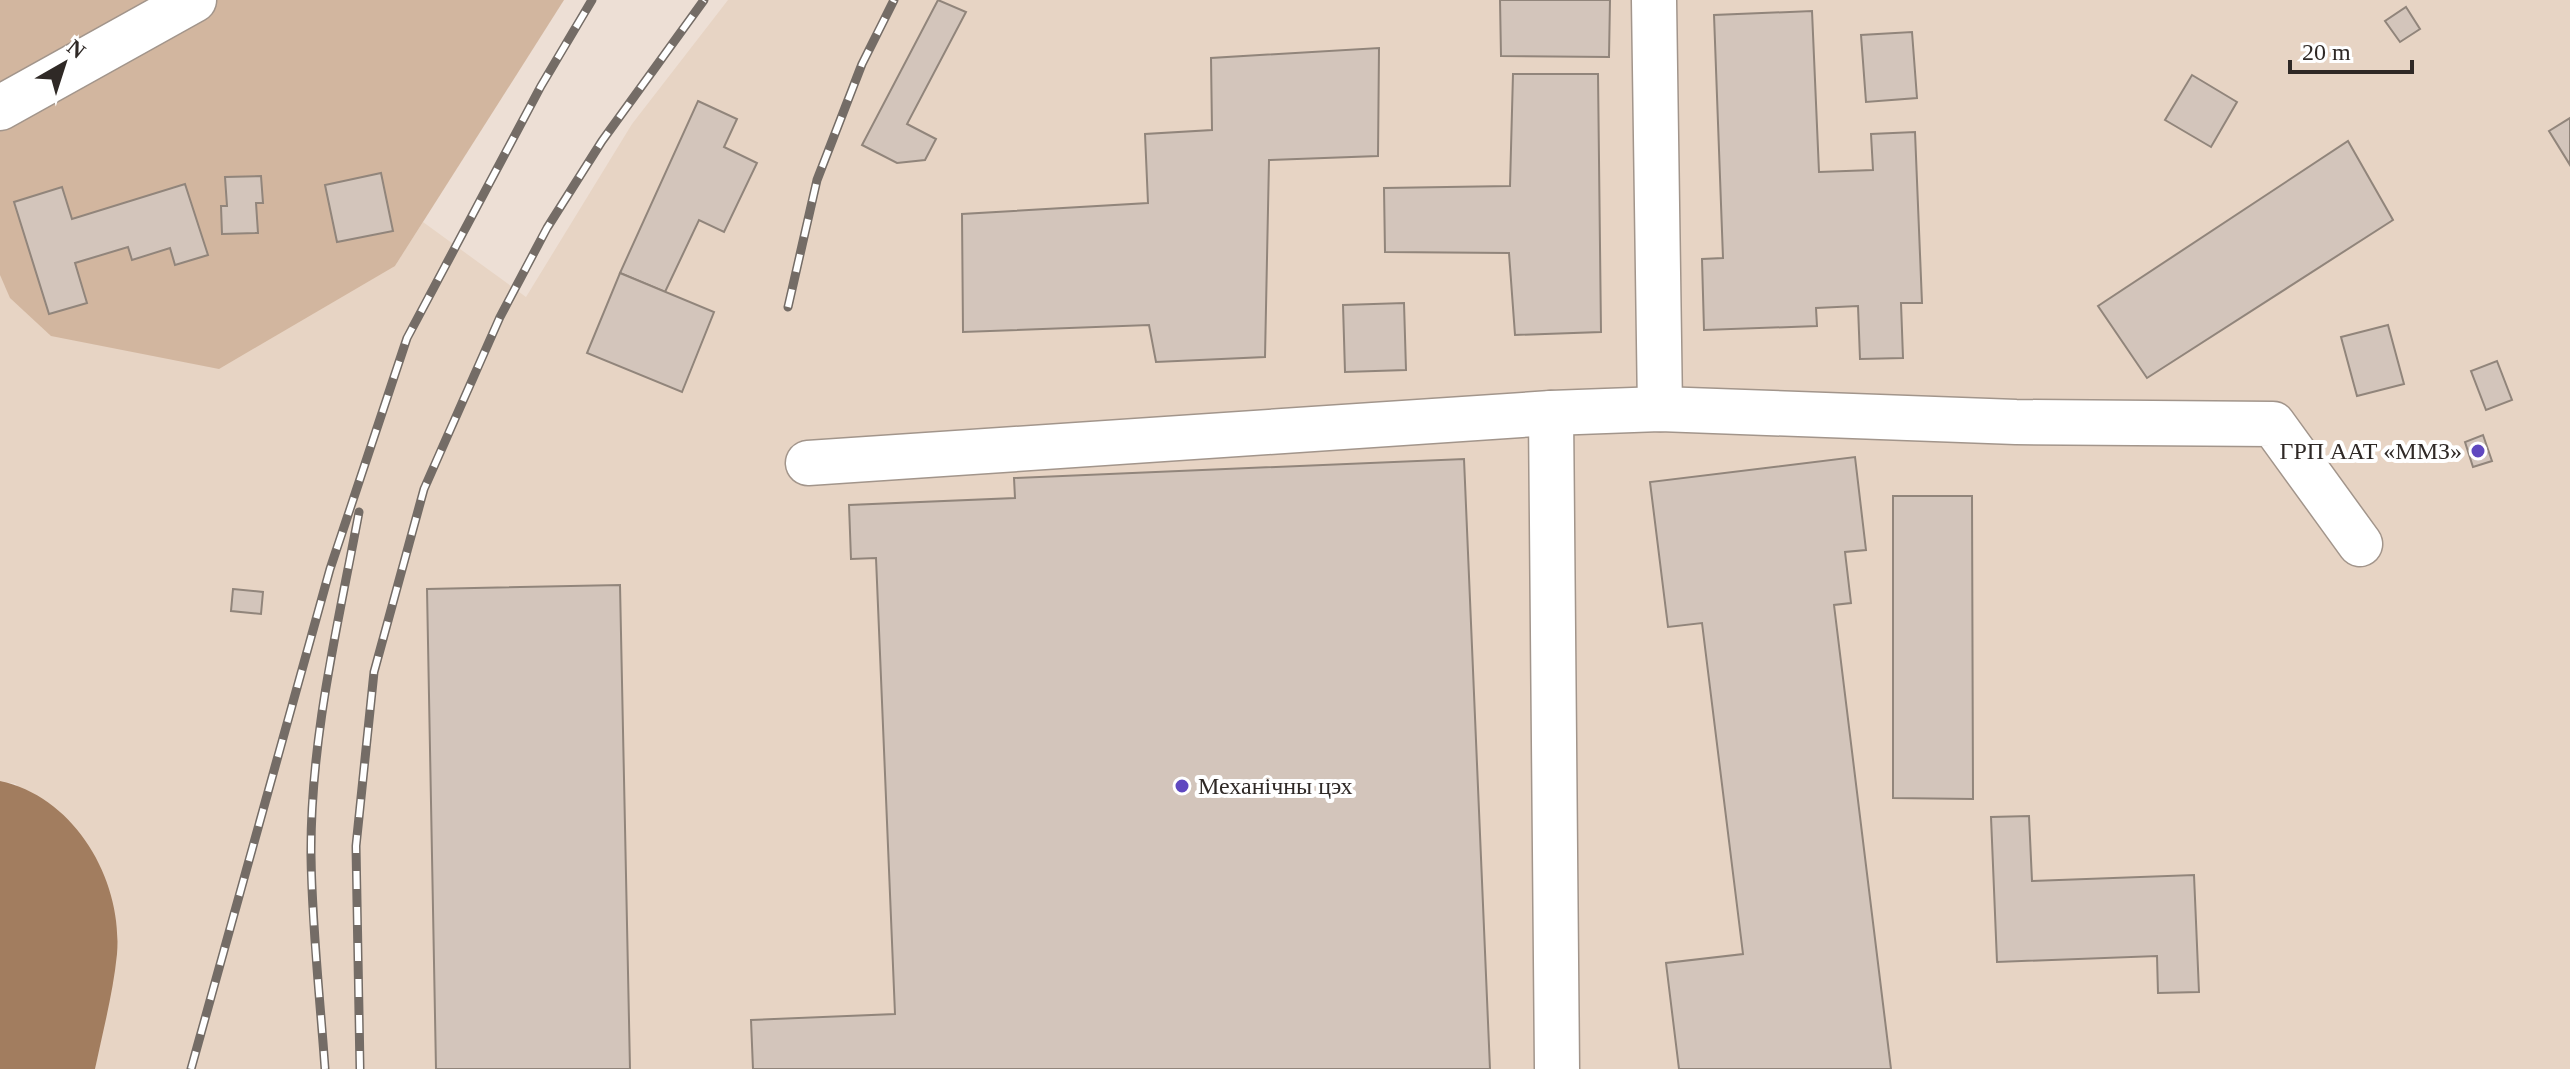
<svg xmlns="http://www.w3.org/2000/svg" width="2570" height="1069" viewBox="0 0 2570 1069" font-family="'Times New Roman',serif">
<rect width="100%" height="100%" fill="#eddfd5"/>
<!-- built -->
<polygon fill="#e7d4c4" points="728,0 2570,0 2570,1069 95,1069 105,1020 16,784 0,781 0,274 395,266 423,222 526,297 632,124"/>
<!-- green -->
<polygon fill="#d2b69f" points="0,0 564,0 395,266 219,369 51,336 10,298 0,275"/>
<!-- water -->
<path fill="#a27d5f" d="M0 781C75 797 123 880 117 954 113 993 103 1031 95 1069H0Z"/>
<!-- building -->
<g fill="#d3c5bb" stroke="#91857b" stroke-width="2">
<polygon points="938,0 966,12 907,124 936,139 925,160 897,163 862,145"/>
<polygon points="1500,0 1610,0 1609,57 1501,56"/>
<polygon points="2406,7 2420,29 2400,42 2385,21"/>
<polygon points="1812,11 1819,172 1873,170 1871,134 1915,132 1922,303 1901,303 1903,358 1860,359 1858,306 1816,308 1817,326 1704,330 1702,259 1723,258 1714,15"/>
<polygon points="1912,32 1917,98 1866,102 1861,35"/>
<polygon points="1379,48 1378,156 1269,160 1265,357 1156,362 1149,325 963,332 962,214 1148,203 1145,134 1212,130 1211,58"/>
<polygon points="1513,74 1598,74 1601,332 1515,335 1509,253 1385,252 1384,188 1510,186"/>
<polygon points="2192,75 2237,102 2211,147 2165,120"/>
<polygon points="698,101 737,119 724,147 757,163 724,232 699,220 665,292 620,273"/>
<polygon points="2570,118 2570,165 2549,131"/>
<polygon points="2348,141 2393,220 2147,378 2098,306"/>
<polygon points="381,173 393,231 337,242 325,185"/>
<polygon points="261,176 263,203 256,203 258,233 222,234 221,206 227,206 225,177"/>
<polygon points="185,184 208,255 175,265 170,248 132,260 128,247 75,263 87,303 49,314 14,202 62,187 72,219"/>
<polygon points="620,273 714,312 682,392 587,353"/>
<polygon points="1404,303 1406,370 1345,372 1343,305"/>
<polygon points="2388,325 2404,384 2357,396 2341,337"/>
<polygon points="2497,361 2512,400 2486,410 2471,371"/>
<polygon points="2483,435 2492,461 2473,467 2465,442"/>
<polygon points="1855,457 1866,550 1845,552 1851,603 1834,605 1891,1069 1679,1069 1666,963 1743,954 1702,623 1668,627 1650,482"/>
<polygon points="1464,459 1490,1069 753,1069 751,1020 895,1014 876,558 851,559 849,505 1015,498 1014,478"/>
<polygon points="1893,496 1972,496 1973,799 1893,798"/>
<polygon points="620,585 630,1069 436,1069 427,589"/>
<polygon points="233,589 263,592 261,614 231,611"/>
<polygon points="2029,816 2032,881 2194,875 2199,992 2158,993 2157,956 1997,962 1991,817"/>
</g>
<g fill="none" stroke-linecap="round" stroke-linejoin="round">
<defs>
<g id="minor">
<polyline points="1654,0 1660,409"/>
<polyline points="0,108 194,0"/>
<polyline points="1551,413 1557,1069"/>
<polyline points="808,463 1551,413 1660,409 2016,422 2273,424 2360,544"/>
</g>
</defs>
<!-- minor casing -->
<use href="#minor" stroke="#a2958b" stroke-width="47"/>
<!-- minor -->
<use href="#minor" stroke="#fff" stroke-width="44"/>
<defs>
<g id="rail">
<polyline points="788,307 817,180 862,64 894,0"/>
<polyline points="191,1069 330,569 407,338 541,86 592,0"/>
<path d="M325 1069C320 998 312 927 311 856 310 739 338 625 359 512"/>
<polyline points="360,1069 356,846 374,672 424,489 500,317 547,228 602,141 704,0"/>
</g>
</defs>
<!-- rail casing -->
<use href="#rail" stroke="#746c66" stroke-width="9"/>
<!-- rail -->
<use href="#rail" stroke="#fff" stroke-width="6" stroke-dasharray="18" stroke-linecap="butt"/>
</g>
<!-- markers -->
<g fill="#5f48c0" stroke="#fff" stroke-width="3">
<circle cx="2478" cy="451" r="8"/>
<circle cx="1182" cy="786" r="8"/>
</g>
<g text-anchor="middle" stroke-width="8" stroke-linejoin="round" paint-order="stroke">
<!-- poi labels -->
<g font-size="24" fill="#2f2926" stroke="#fff" text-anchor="end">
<text x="2462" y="459">ГРП ААТ «ММЗ»</text>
<text x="1198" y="794" text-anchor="start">Механічны цэх</text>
</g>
</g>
<!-- north arrow -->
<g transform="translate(64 64) rotate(39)" stroke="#ffffff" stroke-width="6" paint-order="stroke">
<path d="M0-6L14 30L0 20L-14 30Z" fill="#2f2926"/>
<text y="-12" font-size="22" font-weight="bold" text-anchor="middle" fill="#2f2926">N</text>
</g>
<!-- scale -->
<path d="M2290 60v12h122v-12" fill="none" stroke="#2f2926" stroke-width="4"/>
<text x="2302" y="60" font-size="24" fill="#2f2926" stroke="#ffffff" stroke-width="6" paint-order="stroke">20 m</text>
</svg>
